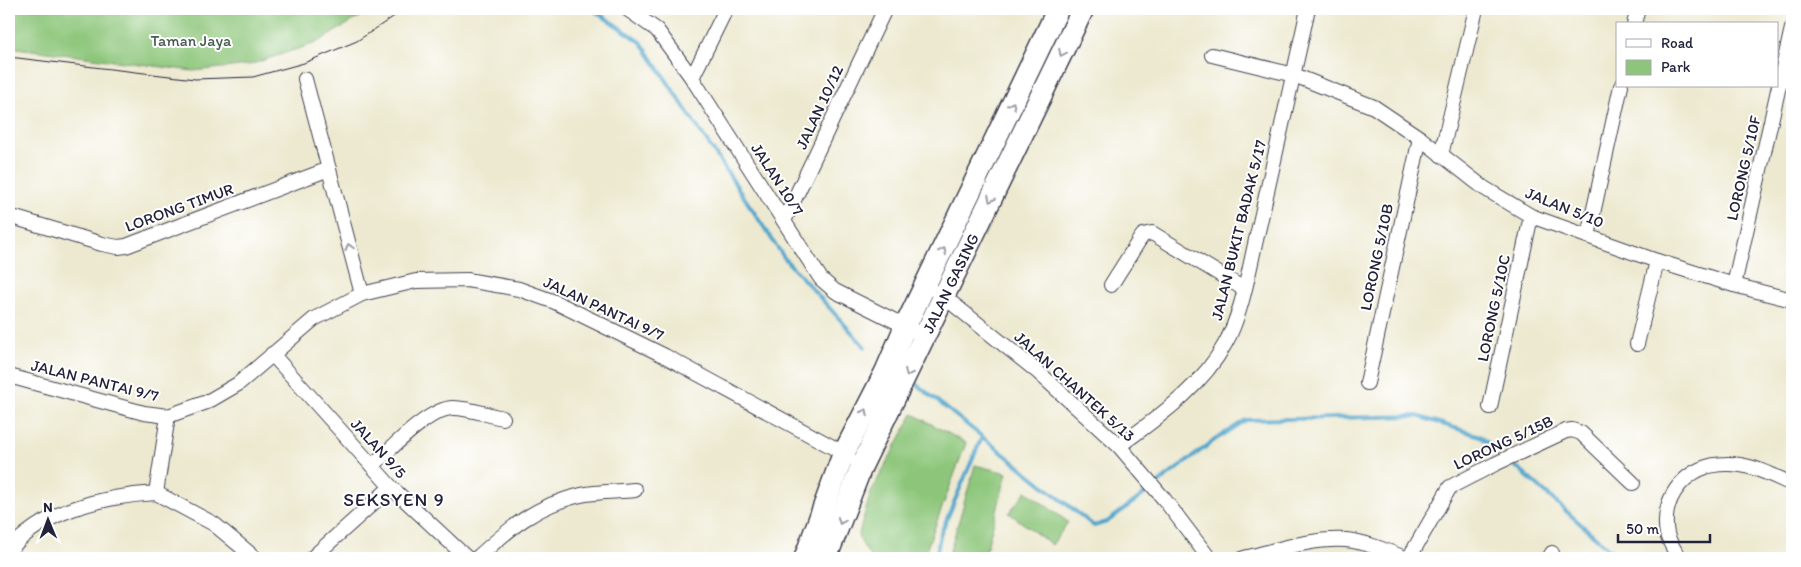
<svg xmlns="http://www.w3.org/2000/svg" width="1801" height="567" viewBox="0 0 1801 567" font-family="Itim,sans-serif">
<rect width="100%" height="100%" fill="#fff"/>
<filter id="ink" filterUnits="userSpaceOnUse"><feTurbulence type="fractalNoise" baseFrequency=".02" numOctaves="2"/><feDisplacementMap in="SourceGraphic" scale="10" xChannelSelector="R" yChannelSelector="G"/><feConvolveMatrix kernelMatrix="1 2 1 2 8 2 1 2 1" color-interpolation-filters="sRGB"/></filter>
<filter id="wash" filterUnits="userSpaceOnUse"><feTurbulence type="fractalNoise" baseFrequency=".0096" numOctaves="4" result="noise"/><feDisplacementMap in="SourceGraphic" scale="20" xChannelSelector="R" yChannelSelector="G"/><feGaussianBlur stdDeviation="1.12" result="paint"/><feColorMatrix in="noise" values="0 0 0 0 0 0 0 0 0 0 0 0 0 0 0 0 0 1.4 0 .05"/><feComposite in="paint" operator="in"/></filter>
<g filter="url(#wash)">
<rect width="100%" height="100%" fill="#ede9d0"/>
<!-- green -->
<g fill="#8dc67a" stroke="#58745a">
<polygon points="9,9 373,9 316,43 249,65 193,71 9,47"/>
<polygon points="913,414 966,443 927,548 925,558 871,558 858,537 871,492"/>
<polygon points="975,465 1007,473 984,558 948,558"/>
<polygon points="1026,491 1068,522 1052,545 1009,513"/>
</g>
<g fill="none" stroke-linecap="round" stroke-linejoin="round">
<!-- stream -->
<g stroke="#4fa5cc" stroke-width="4">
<polyline points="592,9 641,42 785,259 865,347"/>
<polyline points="911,380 1094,526 1107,522 1151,489"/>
<polyline points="1513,464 1619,558"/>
<polyline points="1157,484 1216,439 1246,420 1417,416 1480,436 1497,451"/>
<polyline points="936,558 940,535 982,437"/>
</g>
</g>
</g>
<g filter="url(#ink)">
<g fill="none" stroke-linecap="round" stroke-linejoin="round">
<defs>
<g id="minor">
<polyline points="627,9 657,30 692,78 821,279 835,291 925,336"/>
<polyline points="1634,24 1638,9"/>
<polyline points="1212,55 1294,75 1374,107 1420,138 1484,188 1531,216 1657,261 1734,285 1792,300"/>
<polyline points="692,78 726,9"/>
<polyline points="305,79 362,294"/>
<polyline points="1441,155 1476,9"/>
<polyline points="9,216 102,244 118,247 126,246 329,169"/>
<polyline points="784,221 885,9"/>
<polyline points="1588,236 1621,86"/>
<polyline points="1111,285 1140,239 1143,235 1152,233 1244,289"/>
<polyline points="1734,285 1792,28"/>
<polyline points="938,292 1038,372 1119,446 1164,499 1209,558"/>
<polyline points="1637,344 1657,261"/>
<polyline points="272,354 391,487 467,558"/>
<polyline points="9,376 144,413 168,416 207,402 238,384 314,319 362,294 416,281 467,280 519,289 555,302 665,356 838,450 849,458"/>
<polyline points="1367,383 1420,138"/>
<polyline points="1490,407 1531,216"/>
<path d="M1119 446C1158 417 1201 388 1225 344 1243 313 1250 263 1259 227 1275 155 1292 82 1308 9"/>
<path d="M372 466C390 450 429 408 453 408 470 408 487 415 503 418"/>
<polyline points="156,493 214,524 255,558"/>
<path d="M9 551C42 510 106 496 156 493L168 416"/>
<polyline points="312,558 391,487"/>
<path d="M477 558C510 528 536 505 581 495 598 491 617 492 635 490"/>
<path d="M1244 558C1277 550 1311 538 1346 540 1366 542 1387 551 1405 558"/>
<polyline points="1409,558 1450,487 1495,464 1566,431 1572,430 1581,433 1633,483"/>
<polyline points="1549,558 1552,553"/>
<path d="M1679 558C1675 551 1669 542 1667 534 1660 496 1688 464 1726 464 1749 463 1771 475 1792 484"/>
</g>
<g id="primary">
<polyline points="805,558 843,455 886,371 905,327 1058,9"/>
<path id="s1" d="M826 558 862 465 1083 9"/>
</g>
</defs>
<!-- minor casing -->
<use href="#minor" stroke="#404051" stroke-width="16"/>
<!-- primary casing -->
<use href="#primary" stroke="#404051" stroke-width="24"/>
<!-- minor -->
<use href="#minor" stroke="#fff" stroke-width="14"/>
<!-- primary -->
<use href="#primary" stroke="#fff" stroke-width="21"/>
<!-- tram -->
<polyline stroke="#22223b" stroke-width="1" points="9,57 195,79 253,77 304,63 357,41 405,9"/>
</g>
<!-- one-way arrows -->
<defs><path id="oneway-chevron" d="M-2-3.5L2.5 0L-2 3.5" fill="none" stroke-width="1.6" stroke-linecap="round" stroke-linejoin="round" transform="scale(1.25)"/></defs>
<g stroke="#9c9ca7">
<use href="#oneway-chevron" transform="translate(1062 53) rotate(116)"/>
<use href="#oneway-chevron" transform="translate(1012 105) rotate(-64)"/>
<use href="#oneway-chevron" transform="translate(991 199) rotate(116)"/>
<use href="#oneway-chevron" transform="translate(349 247) rotate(-105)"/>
<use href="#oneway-chevron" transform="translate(943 251) rotate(-65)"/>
<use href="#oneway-chevron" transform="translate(908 373) rotate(116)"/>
<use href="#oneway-chevron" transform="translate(865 412) rotate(-63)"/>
<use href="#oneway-chevron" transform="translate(841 521) rotate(112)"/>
</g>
</g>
<g text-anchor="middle" stroke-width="4" stroke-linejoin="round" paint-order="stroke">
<!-- park labels -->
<g font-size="16" fill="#475b51" stroke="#fff">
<text x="191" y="46">Taman Jaya</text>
</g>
<!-- street labels -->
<g font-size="16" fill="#22223b" stroke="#fff">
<text transform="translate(819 107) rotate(-65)" y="6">JALAN 10/12</text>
<text transform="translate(1743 168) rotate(-77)" y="6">LORONG 5/10F</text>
<text transform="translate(778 179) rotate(57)" y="6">JALAN 10/7</text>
<text transform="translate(179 207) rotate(-20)" y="6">LORONG TIMUR</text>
<text transform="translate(1565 207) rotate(22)" y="6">JALAN 5/10</text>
<text transform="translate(1238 230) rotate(-76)" y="6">JALAN BUKIT BADAK 5/17</text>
<text transform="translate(1376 257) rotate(-78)" y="6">LORONG 5/10B</text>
<text dy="6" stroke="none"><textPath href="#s1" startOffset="302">JALAN GASING</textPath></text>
<text transform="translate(604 308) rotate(25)" y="6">JALAN PANTAI 9/7</text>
<text transform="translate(1493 308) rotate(-78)" y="6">LORONG 5/10C</text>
<text transform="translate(95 380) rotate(14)" y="6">JALAN PANTAI 9/7</text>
<text transform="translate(1075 386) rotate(42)" y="6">JALAN CHANTEK 5/13</text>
<text transform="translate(1503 442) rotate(-25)" y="6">LORONG 5/15B</text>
<text transform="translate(379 448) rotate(48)" y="6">JALAN 9/5</text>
</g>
<!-- quarter labels -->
<g font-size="19" letter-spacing="1" fill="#22223b" stroke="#fff">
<text x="394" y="506">SEKSYEN 9</text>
</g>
</g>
<!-- margin -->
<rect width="1801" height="567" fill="none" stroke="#fff" stroke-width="30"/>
<!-- legend -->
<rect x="1616" y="22" width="162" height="65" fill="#ffffff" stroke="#a7a7b1"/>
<rect x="1626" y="39" width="25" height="8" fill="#ffffff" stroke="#a7a7b1"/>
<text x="1661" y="48" font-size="15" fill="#22223b">Road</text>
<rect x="1626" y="60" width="25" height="15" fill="#8dc67a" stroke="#a7a7b1"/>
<text x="1661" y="72" font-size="15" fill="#22223b">Park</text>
<!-- north arrow -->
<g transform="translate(48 520) rotate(359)" stroke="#ffffff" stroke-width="4" paint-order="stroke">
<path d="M0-4L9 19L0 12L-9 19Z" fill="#22223b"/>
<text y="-8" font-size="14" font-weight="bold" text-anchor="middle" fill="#22223b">N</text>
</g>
<!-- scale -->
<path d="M1618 534v8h92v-8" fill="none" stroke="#22223b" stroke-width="2.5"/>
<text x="1626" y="534" font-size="15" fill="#22223b" stroke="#ffffff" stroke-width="4" paint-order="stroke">50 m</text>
</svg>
